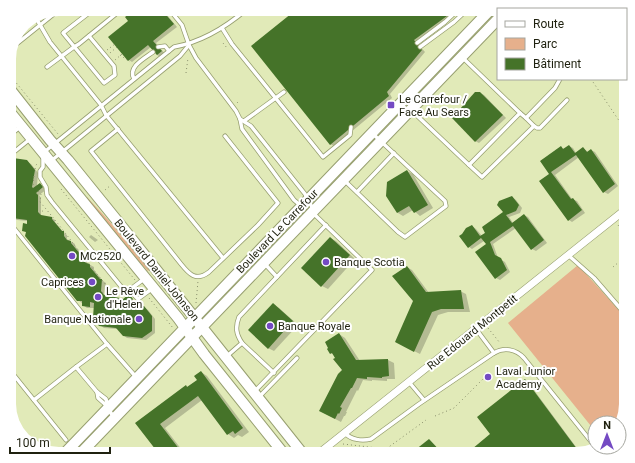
<svg xmlns="http://www.w3.org/2000/svg" width="635" height="463" viewBox="0 0 635 463" font-family="Roboto,sans-serif">
<rect width="100%" height="100%" fill="#e1eab8"/>
<!-- green -->
<g fill="#e6b08c">
<polygon points="87,197 109,221 149,270 148,271 130,252 86,198"/>
<polygon points="578,265 626,318 626,404 619,425 619,423 595,423 595,431 508,323"/>
</g>
<!-- shadow -->
<g fill="#0003">
<polygon points="144,9 162,9 177,27 156,43 165,54 161,57 157,55 151,47 132,62 129,60 131,14 135,16"/>
<polygon points="298,9 445,9 450,18 417,43 425,52 390,94 392,98 334,146 330,144"/>
<polygon points="480,93 484,95 506,118 479,143 475,141"/>
<polygon points="569,146 573,148 576,153 583,148 588,152 591,150 595,152 618,186 608,194 604,192 579,157 555,175 572,199 577,201 585,213 572,222 569,220 550,174 541,161 561,147 564,149"/>
<polygon points="26,161 31,164 38,173 37,186 40,184 46,190 39,195 41,198 41,215 43,217 52,218 55,220 55,222 64,233 67,235 67,239 75,244 75,246 83,256 87,259 87,263 94,267 94,270 103,281 106,283 104,294 106,296 120,299 123,301 129,296 136,302 129,307 144,307 148,310 155,319 155,333 146,340 127,338 123,335 118,329 104,328 100,325 95,308 87,308 83,305 82,303 78,300 27,233 23,230 28,225 28,221 17,220 13,218"/>
<polygon points="407,171 413,174 433,208 420,216 413,210 403,216 398,213 387,195"/>
<polygon points="512,197 516,200 522,208 520,213 509,217 513,223 524,215 528,217 547,243 536,251 532,249 516,228 493,244 498,258 505,262 510,272 500,280 496,278 487,244 484,241 472,249 469,247 472,226 476,229 482,236 504,212"/>
<polygon points="91,235 98,240 95,242 89,237"/>
<polygon points="330,238 336,241 355,259 328,289 322,286"/>
<polygon points="407,267 412,270 429,293 460,291 466,294 470,312 448,312 438,315 420,354 402,345 414,301"/>
<polygon points="273,304 279,308 298,325 274,351 268,348"/>
<polygon points="339,334 345,338 360,361 388,360 394,363 395,379 387,379 387,381 372,380 372,381 363,380 358,391 357,390 346,412 347,412 345,416 344,416 341,422 320,411 343,370 334,355 331,353"/>
<polygon points="201,372 207,376 249,432 242,437 238,435 234,438 228,434 202,400 165,428 185,454 160,454 137,423 186,386 188,387 198,380"/>
<polygon points="525,380 528,382 579,451 576,454 513,454 510,450 506,454 467,454 491,434"/>
</g>
<!-- building -->
<g fill="#457329">
<polygon points="143,9 161,9 174,24 153,41 162,51 157,55 148,45 128,61 108,37 128,21 125,17 130,13 133,16"/>
<polygon points="297,9 443,9 447,16 414,40 422,50 387,92 389,96 330,145 251,46"/>
<polygon points="475,92 480,92 503,115 475,142 452,118"/>
<polygon points="569,145 575,153 583,147 587,152 591,149 615,184 603,193 576,155 551,172 571,199 573,198 582,210 568,221 539,181 549,174 540,161 561,146 563,149"/>
<polygon points="13,158 27,160 35,170 32,187 33,188 40,183 43,187 36,193 38,195 38,212 41,215 52,217 52,219 62,231 64,231 64,236 67,240 71,241 71,243 81,255 83,255 83,260 86,263 90,264 90,267 100,279 102,279 101,291 104,295 120,298 122,300 129,294 133,299 126,305 127,306 144,306 152,316 152,331 142,338 123,336 116,328 99,326 93,318 94,303 90,302 90,307 82,306 82,301 77,301 25,236 26,232 22,231 23,223 27,224 27,220 12,218 9,215 9,160"/>
<polygon points="407,170 428,205 414,213 409,206 397,213 386,196 387,182"/>
<polygon points="512,196 519,205 516,211 506,215 512,223 524,214 544,240 531,250 513,226 490,242 495,255 501,258 507,270 495,279 475,252 486,244 481,238 468,248 459,236 462,234 466,228 472,225 480,236 485,233 482,227 503,212 497,205 499,201"/>
<polygon points="330,237 350,255 321,287 301,268"/>
<polygon points="407,266 426,292 461,290 464,309 441,309 432,312 414,352 395,342 413,301 392,276"/>
<polygon points="273,303 293,321 268,349 248,330"/>
<polygon points="339,333 356,360 388,359 389,376 382,377 382,378 367,377 367,379 357,378 352,388 351,388 340,407 342,408 339,414 338,413 335,419 319,411 338,374 342,370 333,359 335,358 332,353 330,354 327,349 328,348 325,342"/>
<polygon points="201,371 243,428 235,434 233,431 227,435 198,396 160,424 183,454 159,454 135,423 186,385 187,387 197,380 194,376"/>
<polygon points="525,379 577,449 571,454 513,454 507,449 502,454 466,454 490,434 477,417"/>
<polygon points="429,439 443,454 410,454"/>
</g>
<g fill="none" stroke-linecap="round" stroke-linejoin="round">
<defs>
<g id="lane">
<polyline points="169,9 182,25 189,45 196,58 236,111 240,119 242,129 294,200 300,205"/>
<polyline points="36,18 50,42 101,105 106,115 223,258"/>
<polyline points="222,28 232,44 323,157 350,135 351,127"/>
<polyline points="89,36 114,66 115,75 104,83 63,33 94,9"/>
<polyline points="417,43 445,22 459,9"/>
<polyline points="14,46 60,9"/>
<polyline points="158,47 165,46 169,51"/>
<polyline points="420,47 454,22 468,9"/>
<polyline points="47,67 74,47 79,44 122,9"/>
<path d="M134 79C127 67 145 58 153 52"/>
<polyline points="411,110 469,165 520,113 463,58"/>
<polyline points="520,113 526,118 555,88 560,79"/>
<polyline points="240,119 251,126 305,194 313,209"/>
<polyline points="244,121 284,92"/>
<polyline points="534,126 537,128 540,128 567,100"/>
<path d="M118 129 91 151 181 264C189 274 196 282 209 272L258 225 278 203 225 136"/>
<polyline points="9,136 20,127"/>
<polyline points="9,156 30,139"/>
<polyline points="51,161 180,56 189,45"/>
<polyline points="469,165 482,177 534,126 526,118"/>
<polyline points="345,181 398,232 405,237 446,206 445,201 373,134"/>
<polyline points="357,192 394,153"/>
<polyline points="9,222 107,344"/>
<polyline points="568,255 594,278 626,315"/>
<polyline points="264,263 277,277"/>
<path d="M153 288 138 299 134 295 124 290 52 202 47 195 46 187 40 177V171L43 167V153L174 47C202 42 226 27 247 9"/>
<polyline points="128,291 144,279"/>
<polyline points="476,329 494,353"/>
<polyline points="242,343 274,373"/>
<path d="M227 356 242 343C236 334 235 327 239 317L326 225"/>
<polyline points="9,369 66,440"/>
<polyline points="409,382 424,400"/>
<polyline points="255,391 372,270 314,214"/>
<polyline points="97,392 98,398 108,407"/>
<polyline points="259,397 297,358"/>
<polyline points="34,400 76,367"/>
<polyline points="114,418 108,408 106,399 97,392 76,367 107,344 136,377"/>
<path d="M345 433C351 440 362 441 371 439L419 404 494 353C504 347 516 349 524 358L597 449"/>
</g>
<polyline id="street" points="318,454 626,209"/>
<g id="secondary">
<polyline points="9,88 50,140 68,160 123,228 303,454"/>
<polyline points="9,111 178,318 204,354 284,454"/>
<polyline points="64,454 491,9"/>
<polyline points="80,454 498,19"/>
</g>
</defs>
<!-- lane casing -->
<use href="#lane" stroke="#979f70" stroke-width="5"/>
<!-- street casing -->
<use href="#street" stroke="#979f70" stroke-width="8"/>
<!-- secondary casing -->
<use href="#secondary" stroke="#979f70" stroke-width="12"/>
<!-- path -->
<g stroke="#888e6b" stroke-width="1" stroke-dasharray="1 3" stroke-linecap="butt">
<polyline points="230,10 233,13"/>
<polyline points="257,12 260,10"/>
<polyline points="223,43 227,48"/>
<polyline points="107,50 115,44"/>
<polyline points="110,53 117,47"/>
<polyline points="120,55 130,62"/>
<polyline points="115,60 122,54"/>
<polyline points="186,73 188,58"/>
<polyline points="9,74 58,134"/>
<polyline points="591,79 626,131"/>
<polyline points="237,103 239,101"/>
<polyline points="35,169 36,165 38,163"/>
<polyline points="34,176 33,185 34,187"/>
<polyline points="61,189 135,280"/>
<polyline points="105,190 111,185"/>
<path d="M38 191 41 194 40 202C67 233 87 264 114 294L120 295 123 299"/>
<polyline points="39,214 45,209"/>
<polyline points="618,225 626,236"/>
<polyline points="613,267 626,256"/>
<polyline points="102,293 108,288"/>
<polyline points="149,298 173,328"/>
<polyline points="196,303 198,281"/>
<polyline points="127,304 130,306 136,307 136,305 139,306 140,304"/>
<polyline points="488,328 500,343"/>
<polyline points="435,416 454,408 486,376"/>
<polyline points="343,444 386,449 426,420"/>
<polyline points="389,448 394,454"/>
</g>
<!-- lane -->
<use href="#lane" stroke="#fff" stroke-width="3.5"/>
<!-- street -->
<use href="#street" stroke="#fff" stroke-width="7"/>
<!-- secondary -->
<use href="#secondary" stroke="#fff" stroke-width="10"/>
</g>
<!-- markers -->
<g fill="#744ac3" stroke="#fff" stroke-width="1.5">
<rect x="387" y="101" width="8" height="8" rx="2"/>
<circle cx="72" cy="256" r="4"/>
<circle cx="326" cy="262" r="4"/>
<circle cx="92" cy="282" r="4"/>
<circle cx="98" cy="297" r="4"/>
<circle cx="139" cy="319" r="4"/>
<circle cx="270" cy="326" r="4"/>
<circle cx="488" cy="377" r="4"/>
</g>
<g text-anchor="middle" stroke-width="4" stroke-linejoin="round" paint-order="stroke">
<!-- poi labels -->
<g font-size="11" fill="#1f210f" stroke="#fff" text-anchor="start">
<text x="399" y="103">Le Carrefour /<tspan x="399" dy="13">Face Au Sears</tspan></text>
<text x="80" y="260">MC2520</text>
<text x="334" y="266">Banque Scotia</text>
<text x="84" y="286" text-anchor="end">Caprices</text>
<text x="106" y="295">Le Rêve<tspan x="106" dy="13">d'Helen</tspan></text>
<text x="131" y="323" text-anchor="end">Banque Nationale</text>
<text x="278" y="330">Banque Royale</text>
<text x="496" y="375">Laval Junior<tspan x="496" dy="13">Academy</tspan></text>
</g>
<!-- street labels -->
<g font-size="11" fill="#1f210f" stroke="#fff">
<text transform="translate(277 231) rotate(-46)" y="4">Boulevard Le Carrefour</text>
<text transform="translate(157 270) rotate(51)" y="4">Boulevard Daniel-Johnson</text>
<text transform="translate(472 332) rotate(-39)" y="4">Rue Edouard Montpetit</text>
</g>
</g>
<!-- crop -->
<path d="M0 0H635V463H0ZM59 16H576A43 43 0 0 1 619 59V404A43 43 0 0 1 576 447H59A43 43 0 0 1 16 404V59A43 43 0 0 1 59 16Z" fill="#fff" fill-rule="evenodd"/>
<!-- legend -->
<rect x="497" y="8" width="130" height="72" fill="#ffffff" stroke="#a5a69f"/>
<rect x="505" y="21" width="20" height="6" fill="#ffffff" stroke="#a5a69f"/>
<text x="533" y="28" font-size="12" fill="#1f210f">Route</text>
<rect x="505" y="38" width="20" height="12" fill="#e6b08c" stroke="#a5a69f"/>
<text x="533" y="48" font-size="12" fill="#1f210f">Parc</text>
<rect x="505" y="58" width="20" height="12" fill="#457329" stroke="#a5a69f"/>
<text x="533" y="68" font-size="12" fill="#1f210f">Bâtiment</text>
<!-- north arrow -->
<g transform="translate(607 435)"><circle r="19" fill="#ffffff" stroke="#a5a69f"/>
<path d="M0-3L7 15L0 10L-7 15Z" fill="#744ac3"/>
<text y="-6" font-size="11" font-weight="bold" text-anchor="middle" fill="#1f210f">N</text>
</g>
<!-- scale -->
<path d="M10 447v6h100v-6" fill="none" stroke="#1f210f" stroke-width="2"/>
<text x="16" y="447" font-size="12" fill="#1f210f" stroke="#ffffff" stroke-width="3" paint-order="stroke">100 m</text>
</svg>
